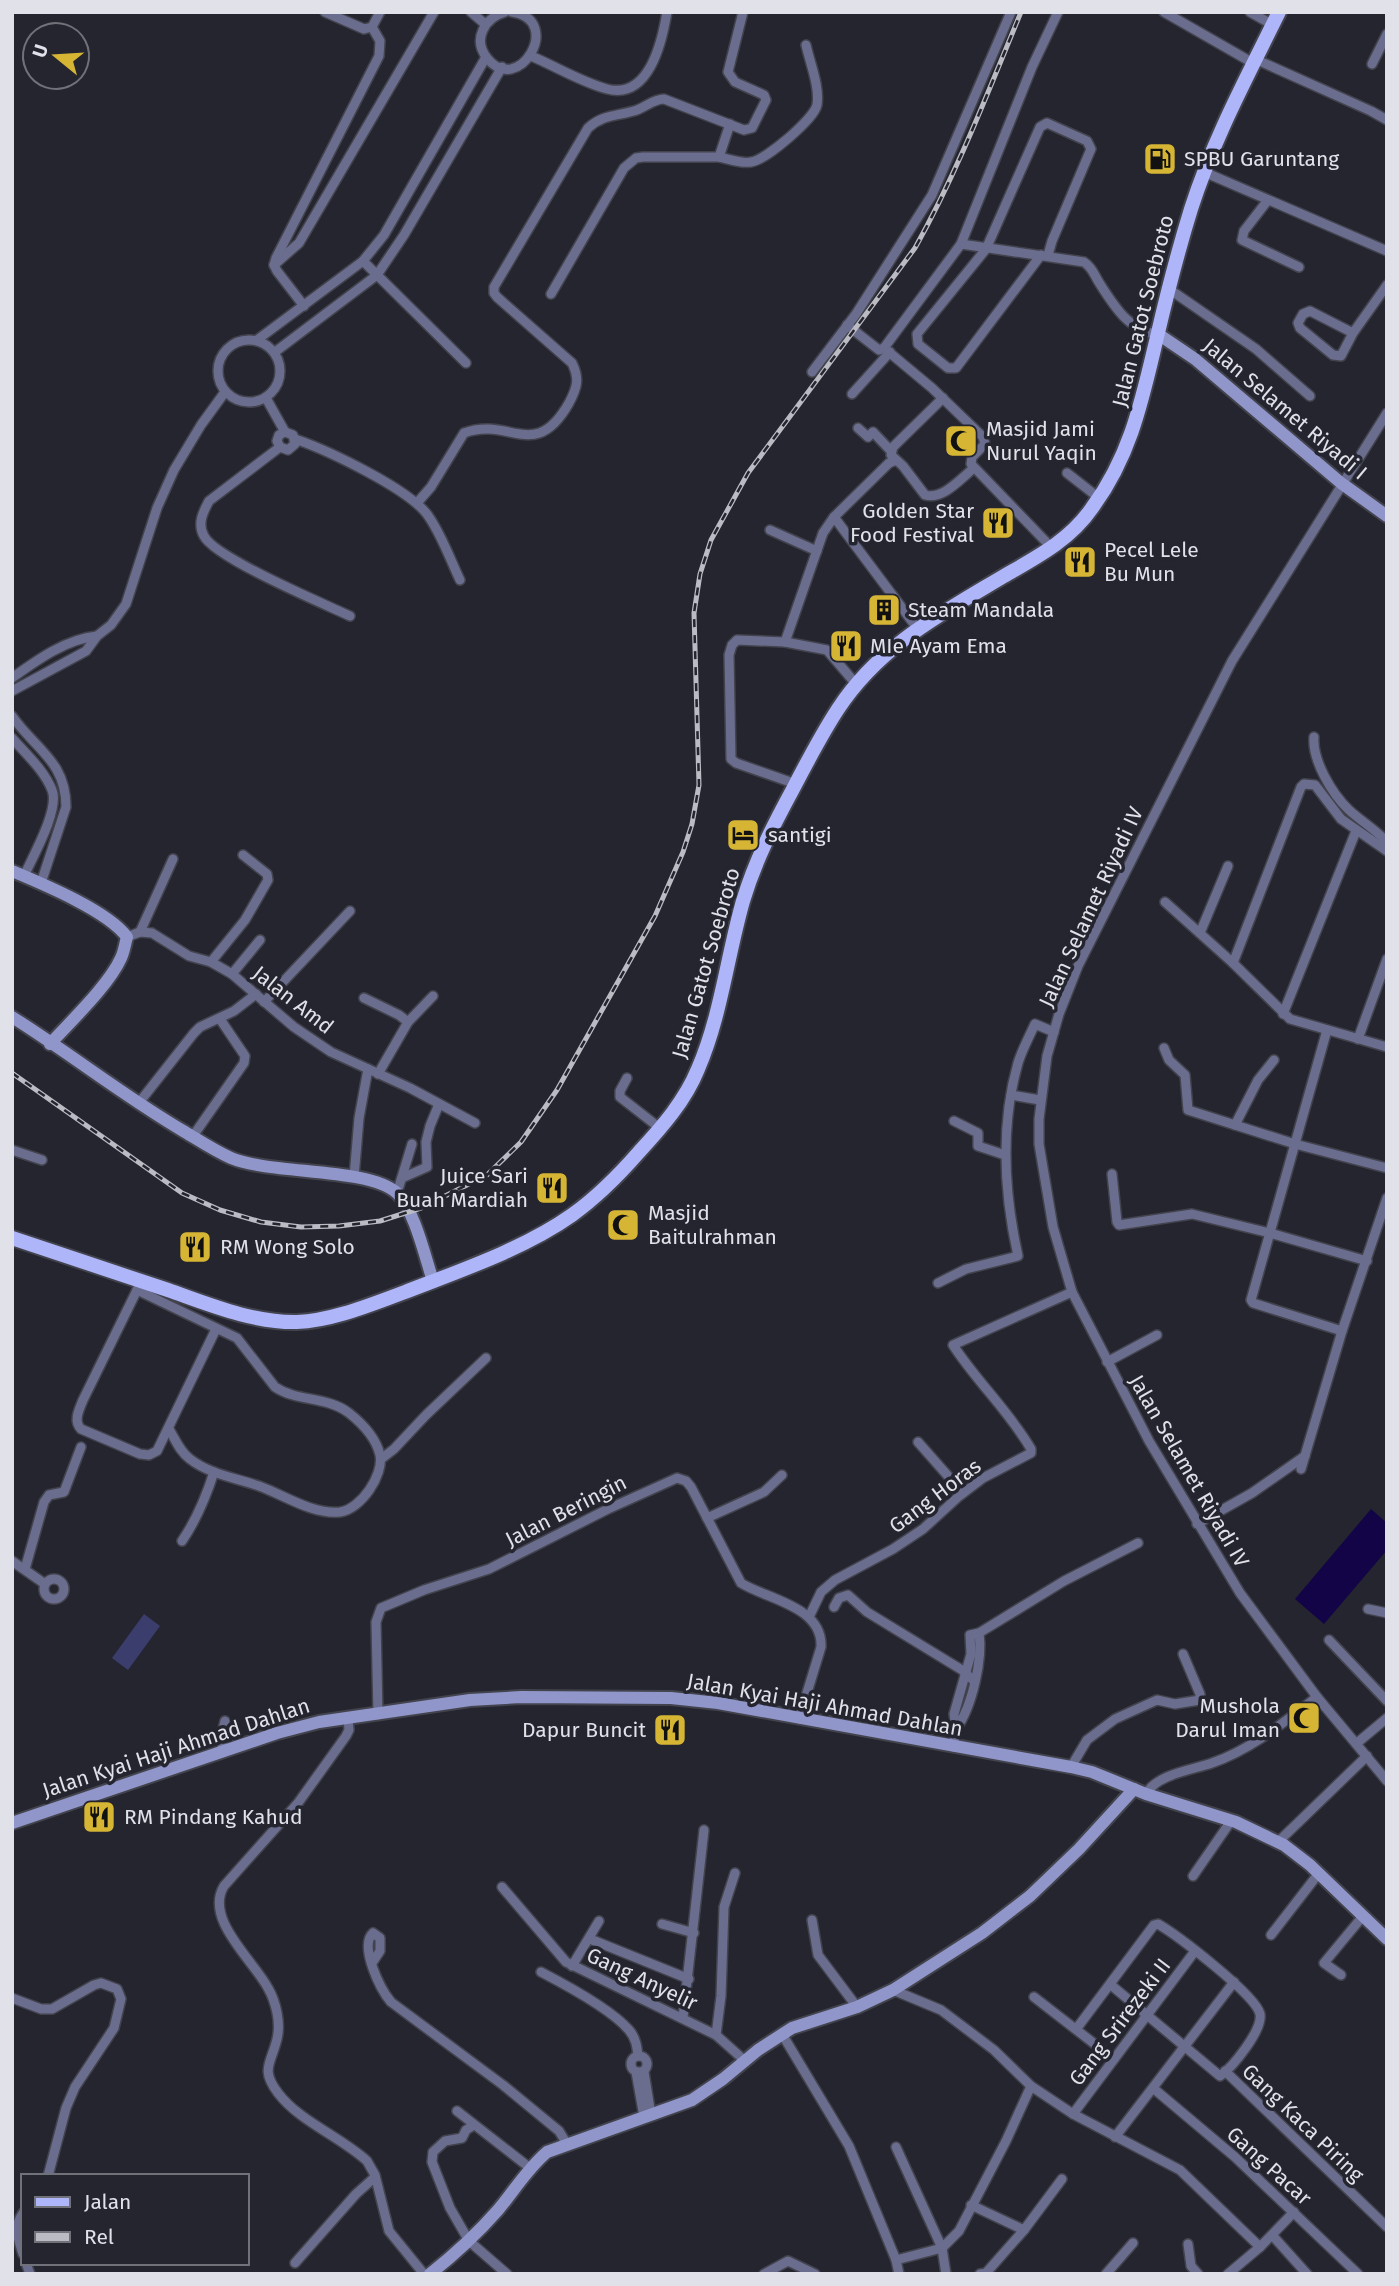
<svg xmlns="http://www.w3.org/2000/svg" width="1399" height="2286" viewBox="0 0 1399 2286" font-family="'Fira Sans',sans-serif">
<rect width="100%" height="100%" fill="#24252f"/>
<!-- green -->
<polygon fill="#3b3d6d" points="144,1614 160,1626 128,1670 112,1658"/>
<!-- water -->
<polygon fill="#120447" points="1371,1509 1387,1523 1387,1550 1324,1624 1295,1599"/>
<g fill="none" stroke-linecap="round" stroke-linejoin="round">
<defs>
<g id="street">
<polyline points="325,12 364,29 372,27 380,12"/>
<polyline points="471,12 485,24"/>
<path d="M505 12C485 18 472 39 487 58 518 98 565 20 512 12"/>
<polyline points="1164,12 1253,63"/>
<polyline points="1250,12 1273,25"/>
<path d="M531 56C555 66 581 82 607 89 649 100 662 42 667 12"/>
<polyline points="1255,59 1371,111 1387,120"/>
<polyline points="1372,64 1387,34"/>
<path d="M719 157C729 159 741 164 751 162 766 160 814 119 817 105 820 87 810 63 806 45"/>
<polyline points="1204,172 1387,251"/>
<polyline points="1268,200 1244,231 1242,240 1299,267"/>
<path d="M961 244 1084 262C1093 268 1094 275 1100 284 1114 306 1130 332 1158 334"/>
<polyline points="1041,255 956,368 948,368 918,344 917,334 986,249 1040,127 1047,123 1087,141 1091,149 1052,241 1048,255"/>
<polyline points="363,261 466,363"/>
<polyline points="274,265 299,243 434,12"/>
<polyline points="1169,289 1256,349 1310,396"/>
<polyline points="551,294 624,168 636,158 643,157 719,157 730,124"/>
<polyline points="304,306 277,271 274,265 276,258 379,56 380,41 372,27"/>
<polyline points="847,325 879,350 884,348"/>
<polyline points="1353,333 1310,311 1303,314 1298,323 1300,328 1333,355 1341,356 1353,333 1387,285"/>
<circle cx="249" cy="371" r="31"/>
<polyline points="257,340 363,261 384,235 486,57"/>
<polyline points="884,348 961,244 1032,67 1058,12"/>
<polyline points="884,348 932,388 983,437 985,444 972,457 971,464 1052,548"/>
<polyline points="275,352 377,275 404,235 502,67"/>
<polyline points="812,372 856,314 932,195 1011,12"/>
<polyline points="852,394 890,352"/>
<polyline points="266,398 285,432"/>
<path d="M943 398 893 447 891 455 903 466 925 495C943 500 960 479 974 468"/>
<polyline points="1387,413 1232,661 1078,966 1059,1014 1047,1056 1039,1119 1039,1144 1053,1227 1072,1292 1149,1441 1240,1593 1317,1697 1387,1781"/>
<polyline points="858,428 868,437 873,432 891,451"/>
<path d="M295 439C327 450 412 490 429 517 442 536 450 559 460 580"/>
<path d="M280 447 277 441 279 435 285 432 293 435 295 444 288 450 280 447 209 501C203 512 197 524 204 536 215 558 322 603 350 616"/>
<polyline points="1067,473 1099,498"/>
<path d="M417 503 431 487 464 433C510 416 535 463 569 403 577 388 580 379 572 363L497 297 494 293V287L588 128C603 114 619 116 637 110 647 106 654 99 664 99L744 130 752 128 766 100 764 95 735 82 728 72 743 12"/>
<polyline points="834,517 917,628"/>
<polyline points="770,530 817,551"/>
<polyline points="785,642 823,533 834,517 889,463 894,461"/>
<path d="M12 678C37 660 66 639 97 636"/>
<polyline points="12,691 86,651 97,636 111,625 126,604 157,508 174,470 201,425 225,392"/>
<path d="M12 716C35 749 66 761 66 807L41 883"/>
<path d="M1314 737C1312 760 1332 794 1349 810 1361 821 1376 830 1387 842"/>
<path d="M12 738C26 754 44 770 52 790 60 809 33 856 24 876"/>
<polyline points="796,784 736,763 731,759 729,655 732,645 737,640 785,642 827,650 856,684"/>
<polyline points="1165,902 1233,963 1290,1019 1387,1047"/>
<polyline points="140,932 173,859"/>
<polyline points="1200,933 1228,866"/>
<polyline points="127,937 140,932 152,933 189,956 211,962 232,974 294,1027 331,1052 410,1088 475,1123"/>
<polyline points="211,962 245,920 268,880 267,874 243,855"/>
<polyline points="1233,963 1301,787 1304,784 1315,785 1341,819 1387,851"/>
<polyline points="232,974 260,940"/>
<polyline points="364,998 399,1015 408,1022 378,1074"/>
<polyline points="264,1002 350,911"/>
<polyline points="1283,1014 1356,831"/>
<polyline points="408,1022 433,996"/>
<polyline points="1327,1030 1251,1300 1253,1303 1342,1331"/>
<polyline points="1358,1039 1387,959"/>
<polyline points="1164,1048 1169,1060 1185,1075 1188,1110 1295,1144 1387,1168"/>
<polyline points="627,1078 620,1091 620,1097 661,1129"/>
<polyline points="1011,1095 1040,1100"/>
<polyline points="138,1104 194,1033 200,1027 234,1011 256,994"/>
<polyline points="954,1121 978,1133 978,1146 1005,1155"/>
<polyline points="1235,1125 1258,1080 1274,1060"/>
<polyline points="193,1136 244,1063 245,1056 220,1019"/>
<polyline points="12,1150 42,1160"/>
<polyline points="1112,1174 1117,1222 1119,1225 1192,1214 1270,1233 1367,1261"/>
<polyline points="354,1177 359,1118 368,1069"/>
<polyline points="402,1178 427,1167 426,1142 430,1126 439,1104"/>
<polyline points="397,1193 412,1144"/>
<path d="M938 1283 966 1269 1018 1256C1004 1193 1000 1126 1018 1063 1022 1050 1029 1037 1035 1024L1054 1032"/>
<path d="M139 1286 83 1400C79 1410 73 1421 81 1429L140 1454 149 1455 157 1451 216 1329"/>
<path d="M137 1290 237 1338 275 1387C297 1402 327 1396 349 1413 363 1424 376 1438 380 1455 384 1475 361 1509 340 1512 313 1515 284 1495 259 1486 236 1478 209 1474 190 1459 180 1452 175 1439 169 1429"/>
<polyline points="1107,1362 1157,1335"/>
<polyline points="918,1442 963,1493"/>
<polyline points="381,1459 394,1449 426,1415 486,1358"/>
<polyline points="1301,1469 1342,1331 1387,1198"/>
<polyline points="707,1518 764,1492 782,1475"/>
<polyline points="1197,1524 1252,1493 1305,1456"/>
<path d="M182 1541C197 1519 206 1497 214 1472"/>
<polyline points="12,1561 45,1584"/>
<polyline points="25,1569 44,1502 49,1495 64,1492 81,1447"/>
<circle cx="54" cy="1589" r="10"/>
<polyline points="834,1607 839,1598 848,1595 867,1612 962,1670 974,1681"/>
<polyline points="1368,1609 1387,1613"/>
<path d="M809 1617 821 1592 835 1580 893 1549 923 1529 958 1497 983 1478 1031 1453V1449C1009 1411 977 1382 953 1345L1072 1292"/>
<polyline points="1329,1640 1387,1701"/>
<path d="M378 1715 376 1622 381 1608 424 1590 489 1569 608 1509 677 1478 686 1481 691 1487 741 1583C766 1599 823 1606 821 1647L799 1719"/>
<path d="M348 1718 349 1730 346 1736 298 1803 224 1886C204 1919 253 1960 268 1988 276 2002 281 2023 277 2039 271 2064 260 2069 278 2093 299 2121 341 2137 367 2161L375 2175 389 2231 424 2274"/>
<path d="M956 1729C972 1707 983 1659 979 1633"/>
<polyline points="1357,1743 1387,1718"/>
<polyline points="953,1747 956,1729 954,1714 971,1654 970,1635 979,1633 1064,1581 1138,1543"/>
<polyline points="223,1752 221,1737 225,1721"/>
<polyline points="1071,1767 1087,1740 1115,1719 1157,1700 1175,1704 1200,1700 1200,1694 1183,1654"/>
<path d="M1146 1794C1157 1774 1192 1770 1212 1763 1252 1749 1284 1722 1317 1697"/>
<polyline points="1278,1842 1367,1756"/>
<polyline points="1193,1876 1231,1821"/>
<polyline points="502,1887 566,1962 716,2035 744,2060"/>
<polyline points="812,1920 818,1955 857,2007"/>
<polyline points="662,1924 694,1933"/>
<polyline points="1271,1935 1319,1873"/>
<polyline points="590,1939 689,1979"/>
<path d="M372 1963 380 1951V1938L373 1933C359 1946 380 1989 391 2002L503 2085 559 2131 567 2144"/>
<polyline points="572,1966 599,1921"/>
<path d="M541 1972C566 1985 612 2010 629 2030 636 2038 637 2047 638 2056"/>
<polyline points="1341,1975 1324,1963 1363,1916"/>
<polyline points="893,1990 941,2010 994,2050 1031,2086 1073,2114 1180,2170 1260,2247 1294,2212"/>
<polyline points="1034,1997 1114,2059"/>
<polyline points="12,1998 41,2009 52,2009 94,1985 101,1983 117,1989 121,1999 114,2028 75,2087 66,2108 48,2176"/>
<polyline points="683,2017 704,1830"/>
<path d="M1077 2028 1154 1925 1158 1924C1177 1935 1256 1995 1260 2014 1263 2030 1232 2068 1220 2076L1111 1985"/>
<polyline points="782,2034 849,2146 896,2260 899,2274"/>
<polyline points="716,2035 721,1996 724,1907 735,1873"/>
<circle cx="639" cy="2064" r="8"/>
<polyline points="1225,2071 1387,2227"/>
<polyline points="636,2072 644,2117"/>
<polyline points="644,2072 651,2115"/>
<polyline points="1153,2088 1235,2157 1358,2274"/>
<polyline points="457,2111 530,2168"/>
<polyline points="1073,2114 1195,1951"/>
<polyline points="474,2125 466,2130 462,2138 445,2141 433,2152 432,2162 450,2208 469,2241 507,2274"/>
<polyline points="1115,2137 1234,1982"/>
<polyline points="896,2147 942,2248 946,2274"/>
<polyline points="971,2205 1024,2230 986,2273 980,2274"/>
<path d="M23 2213C13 2227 18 2238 23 2254"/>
<polyline points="1024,2230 1062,2179"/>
<polyline points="1272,2235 1307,2274"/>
<polyline points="1188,2244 1191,2266 1198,2274"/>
<polyline points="896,2260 942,2248 959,2231 1006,2141 1031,2086"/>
<polyline points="26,2263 30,2274"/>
<polyline points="295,2263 356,2194 375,2177"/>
<polyline points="764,2274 788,2261 815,2274"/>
<polyline points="1106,2274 1133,2243"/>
<polyline points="1228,2274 1260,2247"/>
</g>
<g id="secondary">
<polyline points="1158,334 1195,359 1341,483 1387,516"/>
<path d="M12 871C43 884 108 911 127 937 125 944 124 952 121 958 109 985 71 1021 50 1044"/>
<path d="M12 1017C71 1054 125 1097 185 1132 200 1141 215 1151 231 1158 272 1175 368 1167 397 1193 415 1211 425 1257 433 1281"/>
<polyline points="12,1823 277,1733 319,1722 470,1700 521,1697 671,1698 718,1703 1071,1767 1092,1772 1146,1794 1236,1822 1284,1845 1310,1865 1387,1939"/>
<path d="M430 2274C454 2255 477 2234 498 2210 514 2191 527 2169 547 2152L692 2100 723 2079 758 2050 792 2028 857 2007 893 1990 982 1933 1030 1896 1079 1849 1134 1789"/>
</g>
<path id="primary" d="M12 1238C64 1255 116 1273 168 1290 208 1304 253 1323 297 1322 332 1321 372 1304 405 1292 459 1271 524 1249 572 1215 597 1197 619 1175 639 1152 662 1127 685 1101 698 1069 721 1016 727 957 743 901 755 861 773 826 793 789 807 762 821 735 838 709 879 646 942 613 1004 576 1037 557 1070 540 1092 508 1131 455 1142 400 1157 337 1167 294 1178 251 1191 209 1213 140 1247 77 1279 12"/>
</defs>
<!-- street casing -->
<use href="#street" stroke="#42434d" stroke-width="12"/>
<!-- secondary casing -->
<use href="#secondary" stroke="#42434d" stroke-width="16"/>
<!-- primary casing -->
<use href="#primary" stroke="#42434d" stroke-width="18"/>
<!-- street -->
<use href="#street" stroke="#6a6d8e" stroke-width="9"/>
<!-- secondary -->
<use href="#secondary" stroke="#9096ca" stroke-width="12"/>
<!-- primary -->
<use href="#primary" stroke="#aeb5f8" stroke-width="14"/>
<defs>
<path id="rail" d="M12 1073 182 1193 220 1210 261 1222 301 1227 339 1226 380 1221 421 1208 487 1175 521 1142 557 1090 655 916 683 852 692 824 699 785 694 613 700 574 711 540 748 473 915 248C957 173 988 92 1021 12"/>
</defs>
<!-- rail casing -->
<use href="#rail" stroke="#babbc3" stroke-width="5"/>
<!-- rail -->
<use href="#rail" stroke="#24252f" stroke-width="2.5" stroke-dasharray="8" stroke-linecap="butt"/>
</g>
<!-- icons -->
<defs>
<symbol id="fuel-square" viewBox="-11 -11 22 22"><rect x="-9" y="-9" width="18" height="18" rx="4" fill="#d6b534" stroke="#24252f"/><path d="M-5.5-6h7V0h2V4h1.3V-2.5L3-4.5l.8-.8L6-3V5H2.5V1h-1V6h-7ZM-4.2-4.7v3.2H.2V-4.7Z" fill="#111"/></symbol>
<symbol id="mosque-square" viewBox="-11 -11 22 22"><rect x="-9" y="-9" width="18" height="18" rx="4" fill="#d6b534" stroke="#24252f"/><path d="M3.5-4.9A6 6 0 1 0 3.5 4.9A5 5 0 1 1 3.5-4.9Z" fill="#111"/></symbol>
<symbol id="restaurant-square" viewBox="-11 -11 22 22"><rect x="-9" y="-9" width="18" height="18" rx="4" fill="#d6b534" stroke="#24252f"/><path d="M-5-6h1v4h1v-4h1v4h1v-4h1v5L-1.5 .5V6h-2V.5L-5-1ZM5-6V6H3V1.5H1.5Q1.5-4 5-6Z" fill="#111"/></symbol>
<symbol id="building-square" viewBox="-11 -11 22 22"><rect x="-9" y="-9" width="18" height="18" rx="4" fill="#d6b534" stroke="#24252f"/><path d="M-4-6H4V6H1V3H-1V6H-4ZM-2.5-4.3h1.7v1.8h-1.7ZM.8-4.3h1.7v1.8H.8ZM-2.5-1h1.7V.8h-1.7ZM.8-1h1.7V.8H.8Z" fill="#111"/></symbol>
<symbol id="hotel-square" viewBox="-11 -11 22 22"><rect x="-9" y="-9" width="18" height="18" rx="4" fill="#d6b534" stroke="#24252f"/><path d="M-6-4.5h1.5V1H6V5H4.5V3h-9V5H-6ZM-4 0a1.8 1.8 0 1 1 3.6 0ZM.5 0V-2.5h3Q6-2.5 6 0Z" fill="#111"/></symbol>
</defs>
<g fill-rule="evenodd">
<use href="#fuel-square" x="1141" y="140" width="38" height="38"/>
<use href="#mosque-square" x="942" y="422" width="38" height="38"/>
<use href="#restaurant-square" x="979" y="504" width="38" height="38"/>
<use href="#restaurant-square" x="1061" y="543" width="38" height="38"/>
<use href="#building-square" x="865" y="591" width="38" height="38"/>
<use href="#restaurant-square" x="827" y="627" width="38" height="38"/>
<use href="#hotel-square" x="724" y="816" width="38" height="38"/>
<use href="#restaurant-square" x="533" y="1169" width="38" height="38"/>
<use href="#mosque-square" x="604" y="1206" width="38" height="38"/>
<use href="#restaurant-square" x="176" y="1228" width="38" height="38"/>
<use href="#mosque-square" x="1285" y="1699" width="38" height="38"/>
<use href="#restaurant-square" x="651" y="1711" width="38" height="38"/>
<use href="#restaurant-square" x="80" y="1798" width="38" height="38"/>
</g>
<g text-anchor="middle" stroke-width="7" stroke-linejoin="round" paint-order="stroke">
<!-- poi labels -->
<g font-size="21" fill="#e1e2e9" stroke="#24252f" text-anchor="start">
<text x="1184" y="166">SPBU Garuntang</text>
<text x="986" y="436">Masjid Jami<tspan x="986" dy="24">Nurul Yaqin</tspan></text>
<text x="974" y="518" text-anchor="end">Golden Star<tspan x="974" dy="24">Food Festival</tspan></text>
<text x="1104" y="557">Pecel Lele<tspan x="1104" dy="24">Bu Mun</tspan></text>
<text x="908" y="617">Steam Mandala</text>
<text x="870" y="653">MIe Ayam Ema</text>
<text x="768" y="842">santigi</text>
<text x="528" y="1183" text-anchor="end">Juice Sari<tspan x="528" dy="24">Buah Mardiah</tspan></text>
<text x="648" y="1220">Masjid<tspan x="648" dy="24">Baitulrahman</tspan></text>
<text x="220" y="1254">RM Wong Solo</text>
<text x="1280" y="1713" text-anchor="end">Mushola<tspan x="1280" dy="24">Darul Iman</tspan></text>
<text x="646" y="1737" text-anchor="end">Dapur Buncit</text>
<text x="124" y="1824">RM Pindang Kahud</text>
</g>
<!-- street labels -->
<g font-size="21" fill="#e1e2e9" stroke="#24252f">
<text transform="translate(1143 311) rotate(-76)" y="7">Jalan Gatot Soebroto</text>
<text transform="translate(1285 409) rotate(40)" y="7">Jalan Selamet Riyadi I</text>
<text transform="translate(1091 907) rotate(-65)" y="7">Jalan Selamet Riyadi IV</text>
<text transform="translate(706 963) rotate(-74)" y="7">Jalan Gatot Soebroto</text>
<text transform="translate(293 1000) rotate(38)" y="7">Jalan Amd</text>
<text transform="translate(1189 1471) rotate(60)" y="7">Jalan Selamet Riyadi IV</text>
<text transform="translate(935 1496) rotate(-37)" y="7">Gang Horas</text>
<text transform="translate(566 1511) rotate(-27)" y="7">Jalan Beringin</text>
<text transform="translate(825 1705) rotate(10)" y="7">Jalan Kyai Haji Ahmad Dahlan</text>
<text transform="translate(176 1748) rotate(-18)" y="7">Jalan Kyai Haji Ahmad Dahlan</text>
<text transform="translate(642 1979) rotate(25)" y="7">Gang Anyelir</text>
<text transform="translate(1120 2022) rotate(-53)" y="7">Gang Srirezeki II</text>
<text transform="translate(1303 2123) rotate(44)" y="7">Gang Kaca Piring</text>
<text transform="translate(1269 2166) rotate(42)" y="7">Gang Pacar</text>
</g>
</g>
<!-- border -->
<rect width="1399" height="2286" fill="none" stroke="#e1e2e9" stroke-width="28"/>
<!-- legend -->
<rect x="21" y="2174" width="228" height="91" fill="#24252f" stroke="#707179" stroke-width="2"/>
<rect x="35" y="2197" width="35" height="10" fill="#aeb5f8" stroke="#707179" stroke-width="2"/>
<text x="84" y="2209" font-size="21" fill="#e1e2e9">Jalan</text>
<rect x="35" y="2232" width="35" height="10" fill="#babbc3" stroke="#707179" stroke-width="2"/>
<text x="84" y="2244" font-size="21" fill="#e1e2e9">Rel</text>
<!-- north arrow -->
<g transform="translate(56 56) rotate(288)"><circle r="33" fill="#24252f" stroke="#707179" stroke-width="2"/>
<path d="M0-5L12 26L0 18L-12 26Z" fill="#d6b534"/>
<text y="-10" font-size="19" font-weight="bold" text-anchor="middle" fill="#e1e2e9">U</text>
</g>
</svg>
